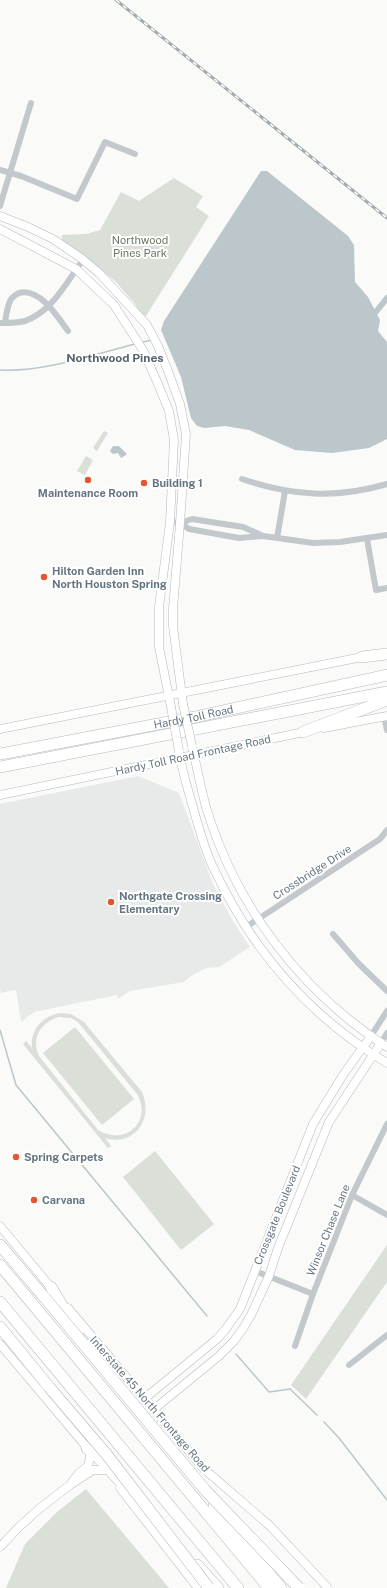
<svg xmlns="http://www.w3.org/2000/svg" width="387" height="1588" viewBox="0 0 387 1588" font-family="'Public Sans',sans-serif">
<rect width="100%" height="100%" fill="#fafaf8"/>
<!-- built -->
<polygon fill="#e8e9e9" points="138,776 179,793 213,884 233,921 250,947 219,967 206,968 191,976 184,982 130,991 118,999 117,995 34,1012 21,1022 16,990 1,993 0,989 0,804"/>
<!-- green -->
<g fill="#dadfd7" fill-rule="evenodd">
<polygon points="174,178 203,196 196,207 209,216 144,319 135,304 115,281 62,240 62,235 86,234 100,230 121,192 139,201"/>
<polygon points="104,431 108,433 97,451 93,448"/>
<polygon points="86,456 93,460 85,475 77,471"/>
<path d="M60 1013 71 1014 84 1022 142 1092C154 1119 134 1147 105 1138L111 1146 108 1148 23 1044 26 1041 32 1048C30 1029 43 1016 60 1013ZM58 1017 71 1018 78 1022 137 1094C153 1121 125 1147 98 1130L39 1056C31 1039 40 1023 58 1017Z"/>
<polygon points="75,1027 134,1099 102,1125 43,1053"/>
<polygon points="155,1151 214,1224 181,1250 123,1177"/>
<polygon points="387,1245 387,1282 306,1399 291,1385"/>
<polygon points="86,1489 169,1588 6,1588 25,1544 57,1512"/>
</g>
<!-- water -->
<g fill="#bbc7cb">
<polygon points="261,171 267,171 348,236 354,245 355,282 368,297 380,320 378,331 387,342 387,439 369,448 332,453 295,450 249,430 225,426 204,428 197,426 191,418 181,377 161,330 164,321"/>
<polygon points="113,446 119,446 126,453 126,455 121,458 118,453 113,454 110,451"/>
</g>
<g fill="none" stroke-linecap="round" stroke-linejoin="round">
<!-- stream -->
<g stroke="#bbc7cb" stroke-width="1.5">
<polyline points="143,342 152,340"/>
<path d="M0 370C44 372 92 355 135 344"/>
<polyline points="0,1030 16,1085 207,1316"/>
<polyline points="236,1354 269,1392 290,1389 317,1415"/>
<polyline points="324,1422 339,1438 387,1500"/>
</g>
<!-- canal -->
<polyline stroke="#bbc7cb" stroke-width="6" points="371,318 387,298"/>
<defs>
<g id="secondary">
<polyline points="0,216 28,227 53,239 81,258 99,273 147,325 158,346 168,371 180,404 186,434 180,523 173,609 173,626 183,704"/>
<polyline points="0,229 76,269 114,305 143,350 158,384 169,411 174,440 170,522 159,607 159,647 171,707"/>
<polyline points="324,728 387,716"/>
<polyline points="0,729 367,656"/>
<path d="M193 750C197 769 201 788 206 807 236 906 300 991 387 1047"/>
<path d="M179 753C183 775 190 796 196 818 201 835 206 853 214 869 252 950 310 1017 387 1063"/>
<polyline points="0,795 309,731"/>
<polyline points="0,1226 53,1290"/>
<polyline points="68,1308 203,1468 270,1526 328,1588"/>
<polyline points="0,1344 90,1451"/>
<polyline points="144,1399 217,1339 225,1330 240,1309 313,1124 343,1075 371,1036"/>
<polyline points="153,1410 219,1356 234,1341 244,1327 251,1315 269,1276 278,1248 329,1122 381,1043"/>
<polyline points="72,1482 79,1473 88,1466 91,1452"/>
<polyline points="120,1488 198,1588"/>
<polyline points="0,1547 19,1527 40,1508 70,1485 93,1470 106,1470"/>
</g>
<g id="highway">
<polyline points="362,657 387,654"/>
<polyline points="303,732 387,700"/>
<path id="s1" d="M0 754 195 717 387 675"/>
<polyline points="0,767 387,692"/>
<polyline points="0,1245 45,1298"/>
<polyline points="0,1265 269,1588"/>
<polyline points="51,1287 78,1332"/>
<polyline points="0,1302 238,1588"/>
<polyline points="0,1327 49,1387"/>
<polyline points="87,1448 103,1462 132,1495"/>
<polyline points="214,1506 281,1588"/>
<polyline points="197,1565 218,1588"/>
</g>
</defs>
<!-- secondary casing -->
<use href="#secondary" stroke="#b3babf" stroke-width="9"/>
<!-- highway casing -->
<use href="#highway" stroke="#b4b9bd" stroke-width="12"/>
<!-- street -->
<g stroke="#c3c8cc" stroke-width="6">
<polyline points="0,170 21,176 77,199 105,142 135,154"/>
<polyline points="0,206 31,103"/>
<path d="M0 323C8 323 18 323 25 321 53 311 67 281 83 260"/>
<path d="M5 323C6 316 7 308 10 301 12 297 15 295 19 293 39 287 58 317 68 331"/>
<path d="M242 479C292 496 336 499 387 484"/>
<polyline points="170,522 180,523 189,529 239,538 263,536 313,543 340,542 387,535"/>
<polyline points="180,523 192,519 243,527 261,535"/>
<polyline points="277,538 285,491"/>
<polyline points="367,539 376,590 387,588"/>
<polyline points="384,716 387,730"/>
<polyline points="246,927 380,839 387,830"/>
<polyline points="333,934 359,964 387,991"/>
<polyline points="371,1036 387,1011"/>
<polyline points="381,1043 387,1033"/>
<polyline points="352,1195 387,1215"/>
<polyline points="255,1271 313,1294"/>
<polyline points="295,1346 313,1294 352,1195 387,1124"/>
<polyline points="349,1365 387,1335"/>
</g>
<!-- secondary -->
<use href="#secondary" stroke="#fff" stroke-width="8"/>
<!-- highway -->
<use href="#highway" stroke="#fff" stroke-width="11"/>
<defs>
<polyline id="rail" points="116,0 387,218"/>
</defs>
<!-- rail casing -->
<use href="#rail" stroke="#a2aab0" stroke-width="3"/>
<!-- rail -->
<use href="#rail" stroke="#fff" stroke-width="1.5" stroke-dasharray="4.5" stroke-linecap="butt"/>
<defs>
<g id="secondary-bridge">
<polyline points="183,704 192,746"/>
<polyline points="171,707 179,751"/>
</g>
<g id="highway-bridge">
<polyline points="45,1298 206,1491 299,1588"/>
<polyline points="49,1387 107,1455 209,1588"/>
</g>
</defs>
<!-- secondary-bridge casing -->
<use href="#secondary-bridge" stroke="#b3babf" stroke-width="9" stroke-linecap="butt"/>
<!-- highway-bridge casing -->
<use href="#highway-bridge" stroke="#b4b9bd" stroke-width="12" stroke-linecap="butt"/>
<!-- secondary-bridge -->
<use href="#secondary-bridge" stroke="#fff" stroke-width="8"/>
<!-- highway-bridge -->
<use href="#highway-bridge" stroke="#fff" stroke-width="11"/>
</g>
<!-- markers -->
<g fill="#e4572e" stroke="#fff" stroke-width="1.5">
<circle cx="88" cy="480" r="4"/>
<circle cx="144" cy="483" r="4"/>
<circle cx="44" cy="577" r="4"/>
<circle cx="111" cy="902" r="4"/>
<circle cx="16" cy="1157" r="4"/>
<circle cx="34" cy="1200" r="4"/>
</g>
<g text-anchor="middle" stroke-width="4" stroke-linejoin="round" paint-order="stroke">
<!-- park labels -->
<g font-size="11" fill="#687a64" stroke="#fff">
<text x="140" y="244">Northwood<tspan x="140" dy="13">Pines Park</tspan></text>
</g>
<!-- poi labels -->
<g font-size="11" font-weight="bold" fill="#657683" stroke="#fff" text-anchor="start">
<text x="152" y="487">Building 1</text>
<text x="88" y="497" text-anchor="middle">Maintenance Room</text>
<text x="52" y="575">Hilton Garden Inn<tspan x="52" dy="13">North Houston Spring</tspan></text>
<text x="119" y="900">Northgate Crossing<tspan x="119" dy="13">Elementary</tspan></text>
<text x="24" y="1161">Spring Carpets</text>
<text x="42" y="1204">Carvana</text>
</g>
<!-- street labels -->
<g font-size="11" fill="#657683" stroke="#fff">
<text dy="4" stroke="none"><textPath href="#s1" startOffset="197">Hardy Toll Road</textPath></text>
<text transform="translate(193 755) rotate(-12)" y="4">Hardy Toll Road Frontage Road</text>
<text transform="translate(312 872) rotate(-33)" y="4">Crossbridge Drive</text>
<text transform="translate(277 1215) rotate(-68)" y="4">Crossgate Boulevard</text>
<text transform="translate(328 1230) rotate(-68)" y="4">Winsor Chase Lane</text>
<text transform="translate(150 1404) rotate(49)" y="4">Interstate 45 North Frontage Road</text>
</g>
<!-- neighbourhood labels -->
<g font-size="12" font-weight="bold" fill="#57646e" stroke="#fff">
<text x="115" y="362">Northwood Pines</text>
</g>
</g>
</svg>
